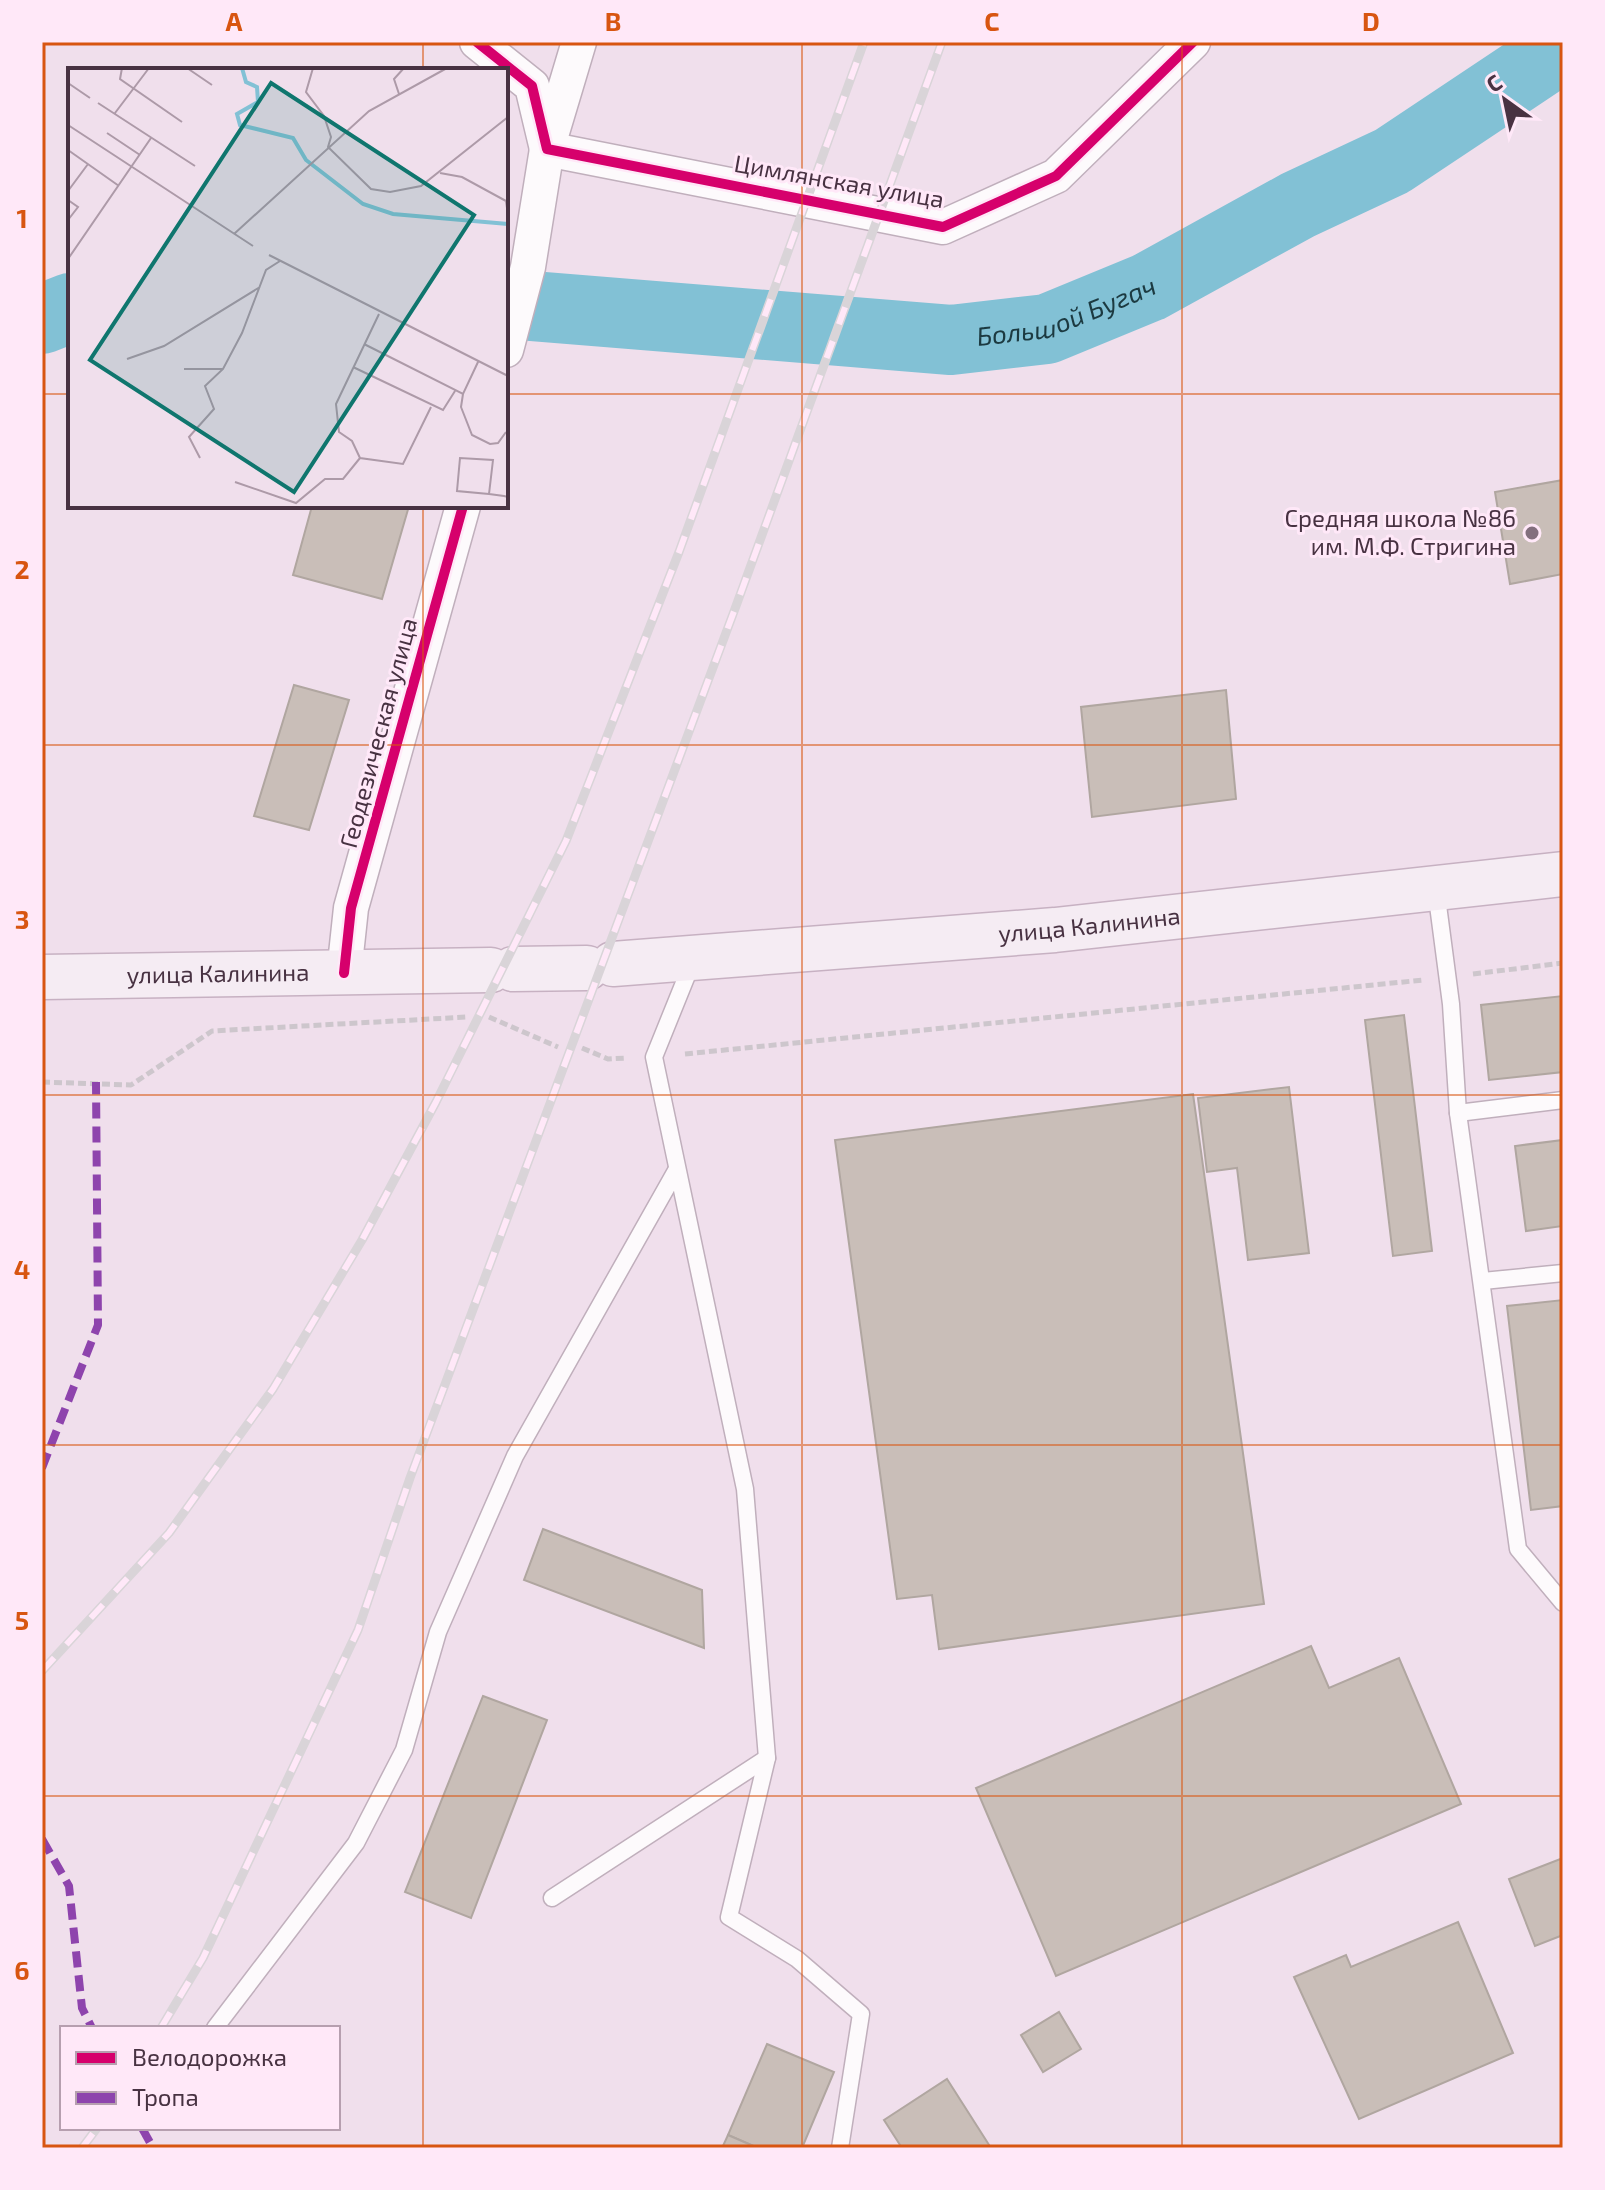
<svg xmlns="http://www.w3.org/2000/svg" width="1605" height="2190" viewBox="0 0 1605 2190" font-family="'Exo 2',sans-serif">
<rect width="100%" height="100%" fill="#f0dfec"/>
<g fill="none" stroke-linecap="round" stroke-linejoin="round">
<!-- river -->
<g stroke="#82c1d5" stroke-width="70">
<path id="s1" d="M506 304 951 340 1047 329 1149 287 1298 205 1392 161 1545 59 1563 51"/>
<polyline points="42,319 70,308"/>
</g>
</g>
<!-- building -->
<g fill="#c9beb8" stroke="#b0a6a0" stroke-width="2">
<polygon points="1563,480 1563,574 1510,584 1495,492"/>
<polygon points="312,506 409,506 382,599 293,575"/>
<polygon points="294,685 349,700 309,830 254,816"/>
<polygon points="1226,690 1236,799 1092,817 1081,707"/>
<polygon points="1563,996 1563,1072 1489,1080 1481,1005"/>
<polygon points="1404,1015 1432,1251 1393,1256 1365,1020"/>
<polygon points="1289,1087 1309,1253 1248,1260 1237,1168 1207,1172 1198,1098"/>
<polygon points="1193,1094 1264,1604 939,1649 932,1595 897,1599 835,1140"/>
<polygon points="1563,1140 1563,1226 1526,1231 1515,1146"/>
<polygon points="1563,1300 1563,1506 1531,1510 1507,1306"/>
<polygon points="543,1529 702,1590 704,1648 524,1580"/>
<polygon points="1311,1646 1329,1688 1399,1658 1461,1804 1056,1976 976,1788"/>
<polygon points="483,1696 547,1720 471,1918 405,1892"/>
<polygon points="1563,1858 1563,1935 1535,1946 1509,1879"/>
<polygon points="1458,1922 1513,2053 1359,2119 1294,1977 1346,1955 1351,1967"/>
<polygon points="1059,2012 1081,2049 1043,2072 1021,2035"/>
<polygon points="767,2044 834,2072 802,2148 758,2148 728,2135"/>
<polygon points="947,2079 991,2148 902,2148 884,2120"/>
<polygon points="728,2135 758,2148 722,2148"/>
</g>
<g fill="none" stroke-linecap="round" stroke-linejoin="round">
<defs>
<g id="lane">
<polyline points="1436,890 1451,1004 1458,1113 1518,1549 1563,1603"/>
<polyline points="692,963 654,1057 745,1489 767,1758 729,1917 797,1959 861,2014 840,2148"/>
<polyline points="1458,1113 1563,1100"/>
<polyline points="1483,1281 1563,1273"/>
<polyline points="552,1898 767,1758"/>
<polyline points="215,2028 356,1843 404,1750 438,1632 515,1456 677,1169"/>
</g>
<g id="street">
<polyline points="477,42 532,86 547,149 943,227 1056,176 1193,42"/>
<polyline points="506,350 528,267 547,149 579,42"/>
<polyline points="344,973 351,908 463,506"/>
</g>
<g id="primary">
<path id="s2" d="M613 964 1055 930 1563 874"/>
<polyline points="513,969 587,968"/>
<path id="s3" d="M42 977 491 970"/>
</g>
</defs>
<!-- lane casing -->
<use href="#lane" stroke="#c0afbc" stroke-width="19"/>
<!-- street casing -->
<use href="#street" stroke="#c0afbc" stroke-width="37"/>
<!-- primary casing -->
<use href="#primary" stroke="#c7b1c2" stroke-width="47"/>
<!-- path -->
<g stroke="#cdc6cc" stroke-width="5" stroke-dasharray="8 4" stroke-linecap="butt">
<polyline points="1473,974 1563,963"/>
<polyline points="489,1017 558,1047"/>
<polyline points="582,1048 608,1059 627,1058"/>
<polyline points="685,1054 1423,980"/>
<polyline points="42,1082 131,1085 212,1031 467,1017"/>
</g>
<!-- lane -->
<use href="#lane" stroke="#fdfafc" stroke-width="16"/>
<!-- street -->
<use href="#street" stroke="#fdfafc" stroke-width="34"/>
<!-- primary -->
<use href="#primary" stroke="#f5ecf3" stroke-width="44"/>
<defs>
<g id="rail">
<polyline points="42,1671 169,1533 273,1389 362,1240 436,1102 566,841 679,552 864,42"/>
<polyline points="161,2028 203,1958 358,1630 410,1478 736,606 942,42"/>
<polyline points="82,2148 97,2128"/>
</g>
</defs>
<!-- rail casing -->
<use href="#rail" stroke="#d9d4d8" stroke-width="9"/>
<!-- rail -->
<use href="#rail" stroke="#ffe8f8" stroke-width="6" stroke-dasharray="18" stroke-linecap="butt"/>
<!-- quiet -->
<g stroke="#8e44ad" stroke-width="8" stroke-dasharray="16 8" stroke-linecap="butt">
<polyline points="42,1468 98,1325 96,1082"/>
<polyline points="42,1839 69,1886 82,2008 92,2028"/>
<polyline points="142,2128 153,2148"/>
</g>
<defs>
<g id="cycleway">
<polyline points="477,42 532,86 547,149 943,227 1056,176 1193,42"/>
<polyline points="344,973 351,908 463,506"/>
</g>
</defs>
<!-- cycleway casing -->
<use href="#cycleway" stroke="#ffe8f8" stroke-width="15"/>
<!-- cycleway -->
<use href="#cycleway" stroke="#d6006c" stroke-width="10"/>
</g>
<!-- grid -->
<path fill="none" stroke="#d85511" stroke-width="2" stroke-opacity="0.55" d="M423 42V70M802 42V2148M1182 42V2148M42 394H70M506 394H1563M423 506V2148M42 745H1563M42 1095H1563M42 1445H1563M42 1796H1563"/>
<!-- markers -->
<circle fill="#836f7e" stroke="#ffe8f8" stroke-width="3" cx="1532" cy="533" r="8"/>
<g text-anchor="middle" stroke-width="6" stroke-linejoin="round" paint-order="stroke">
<!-- street labels -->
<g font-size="24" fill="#483242" stroke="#ffe8f8">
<text transform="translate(839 182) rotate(10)" y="8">Цимлянская улица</text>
<text transform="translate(379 733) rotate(-75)" y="8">Геодезическая улица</text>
<text dy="8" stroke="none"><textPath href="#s2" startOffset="478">улица Калинина</textPath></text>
<text dy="8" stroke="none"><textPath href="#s3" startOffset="176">улица Калинина</textPath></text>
</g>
<!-- poi labels -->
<g font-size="24" fill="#483242" stroke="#ffe8f8" text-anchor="end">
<text x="1516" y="527">Средняя школа №86<tspan x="1516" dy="28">им. М.Ф. Стригина</tspan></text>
</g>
<!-- water labels -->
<g font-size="26" font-style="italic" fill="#1c3a41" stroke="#ffe8f8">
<text dy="9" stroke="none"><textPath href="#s1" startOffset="566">Большой Бугач</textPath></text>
</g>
</g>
<!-- overview -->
<g transform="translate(68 68)">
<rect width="440" height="440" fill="#f0dfec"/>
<path fill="none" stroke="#82c1d5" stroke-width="4" d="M174 0 178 14 189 19 190 34 169 46 172 57 225 70 238 92 295 136 325 146 440 156"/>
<path fill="none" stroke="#ad9aa8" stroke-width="2" d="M54 0 52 11 114 54M119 0 144 17M245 0 238 24 256 48 263 69 260 79 303 121 322 124 353 118 440 49M0 15 22 30M331 26 326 11 336 0M30 35 127 98M47 45 81 0M0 57 185 178M39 65 72 87M0 82 51 118M372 105 394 109 438 133 439 140M0 123 20 96M0 132 10 139 0 152M166 166 301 43 379 0M201 187 440 308M0 191 83 70M311 246 268 336 271 364 284 373 292 390 335 396 363 339M296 276 395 326 410 294M59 291 96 278 192 219M285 299 375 342 387 323M116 301H155M395 326 393 339 404 367 422 376 430 375 438 364M132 390 121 369 146 341 137 318 155 301 174 265 198 202 212 193M167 414 228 435 257 411H275L292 390M421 426 425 392 392 390 389 423 421 426 436 428 440 429"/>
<path fill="#0f766e" fill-opacity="0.15" stroke="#0f766e" stroke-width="4" d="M203 15 406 147 226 424 22 292Z"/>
<rect width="440" height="440" fill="none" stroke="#483242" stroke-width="4"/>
</g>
<!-- border -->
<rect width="1605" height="2190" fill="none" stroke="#ffe8f8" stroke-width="88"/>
<!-- legend -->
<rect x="60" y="2026" width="280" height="104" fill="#ffe8f8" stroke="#b69faf" stroke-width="2"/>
<rect x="76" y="2052" width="40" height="12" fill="#d6006c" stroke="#b69faf" stroke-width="2"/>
<text x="132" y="2066" font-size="24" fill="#483242">Велодорожка</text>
<rect x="76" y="2092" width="40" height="12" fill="#8e44ad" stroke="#b69faf" stroke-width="2"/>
<text x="132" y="2106" font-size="24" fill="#483242">Тропа</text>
<!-- north arrow -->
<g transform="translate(1505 100) rotate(327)" stroke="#ffe8f8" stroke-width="6" paint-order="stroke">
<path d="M0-6L14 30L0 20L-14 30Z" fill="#483242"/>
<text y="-12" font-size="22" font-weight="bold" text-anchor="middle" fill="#483242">С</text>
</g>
<rect x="44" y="44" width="1517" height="2102" fill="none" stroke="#d85511" stroke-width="3"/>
<g font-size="26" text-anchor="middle" font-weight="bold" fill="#d85511">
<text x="234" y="31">A</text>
<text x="613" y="31">B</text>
<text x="992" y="31">C</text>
<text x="1371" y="31">D</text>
<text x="22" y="228">1</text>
<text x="22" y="579">2</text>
<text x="22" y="929">3</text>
<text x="22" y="1279">4</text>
<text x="22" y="1630">5</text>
<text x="22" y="1980">6</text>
</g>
</svg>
